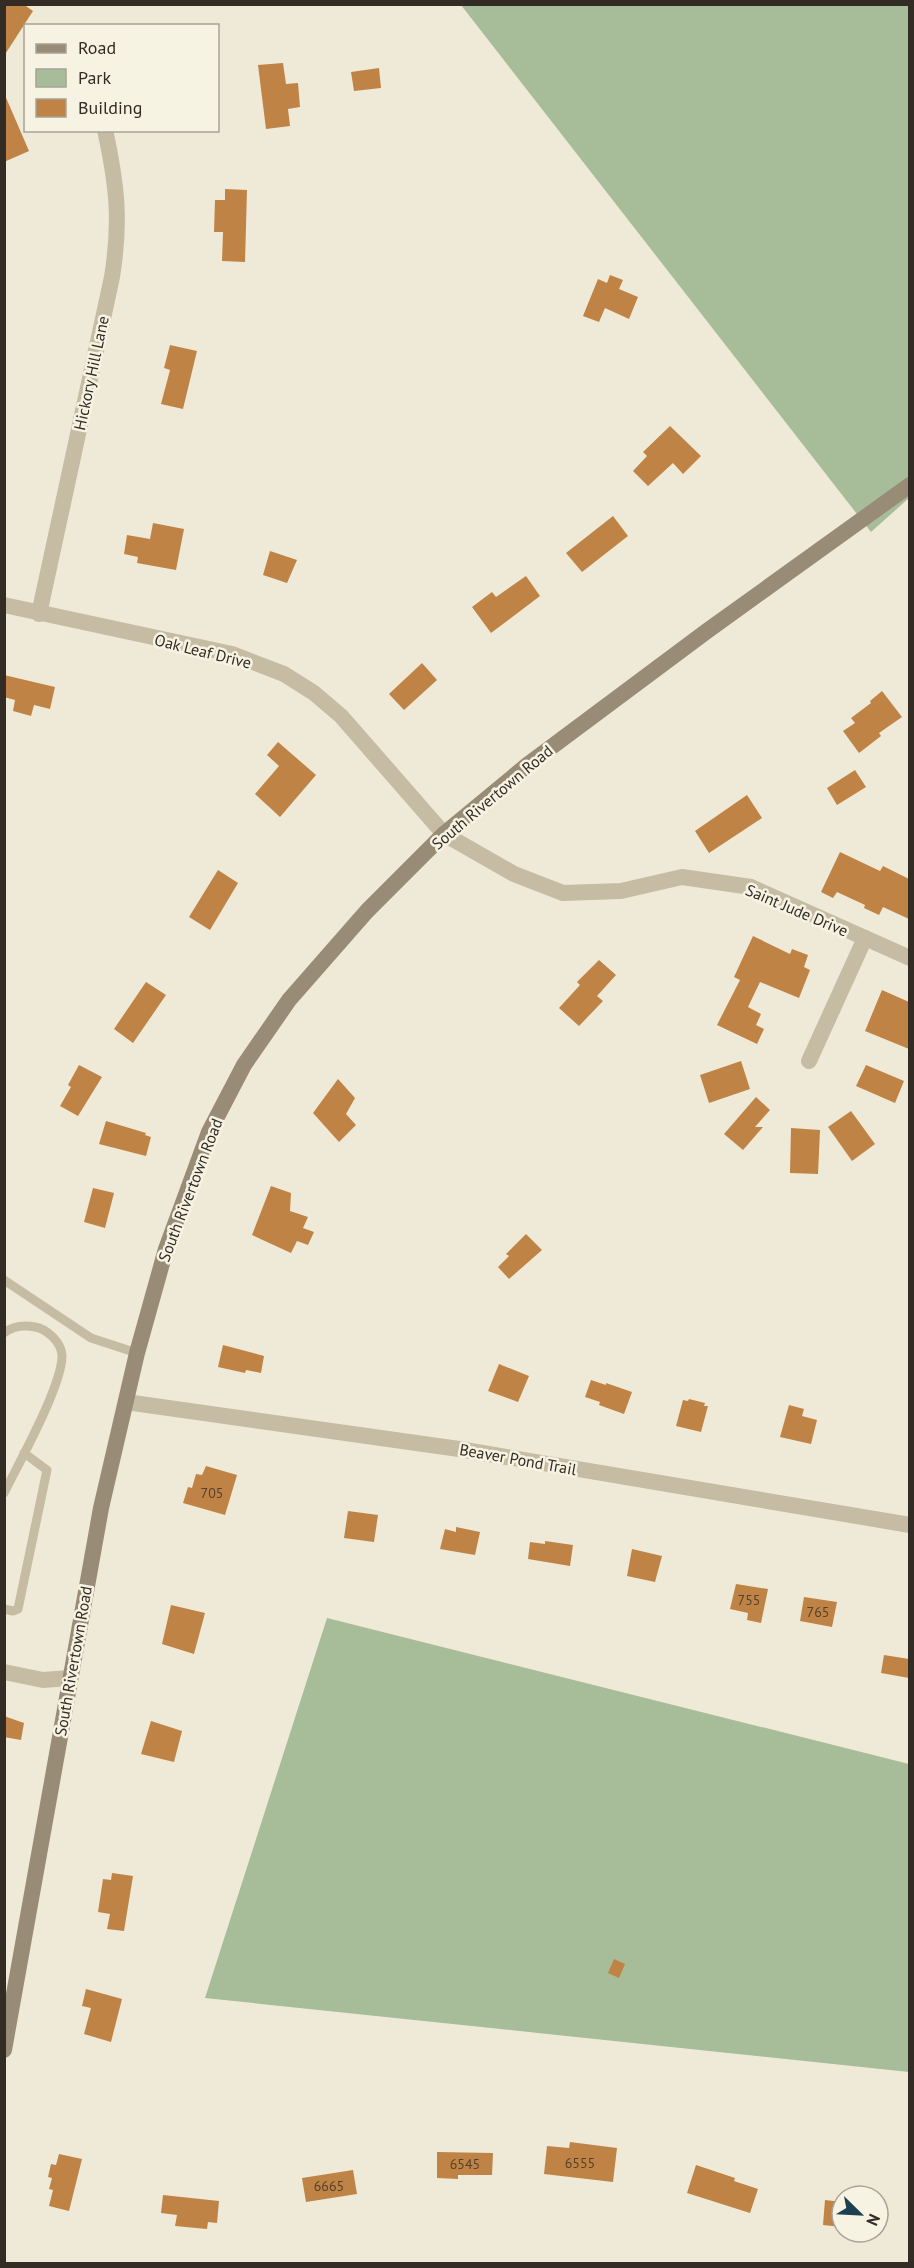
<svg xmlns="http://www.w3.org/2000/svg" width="914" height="2268" viewBox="0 0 914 2268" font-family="'PT Sans',sans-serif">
<rect width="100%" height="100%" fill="#efead7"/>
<!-- green -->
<g fill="#a7bc98">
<polygon points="461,5 909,5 909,498 871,532"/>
<polygon points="327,1618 909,1764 909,2072 205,1998"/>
</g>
<!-- building -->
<g fill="#bf8345">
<polygon points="4,4 23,4 33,11 4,56"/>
<polygon points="283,63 286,84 298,83 300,107 288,109 290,126 266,129 258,65"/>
<polygon points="379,68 381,88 354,91 351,72"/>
<polygon points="4,93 29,151 4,162"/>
<polygon points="225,189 247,190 245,262 222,261 223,232 214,232 215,200 225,200"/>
<polygon points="610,275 623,280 619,289 638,297 629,319 605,308 599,322 583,316 598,279 607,283"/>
<polygon points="170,345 197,351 183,409 161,404 170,370 164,368"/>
<polygon points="670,426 701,456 683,474 673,463 648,486 633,471 647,456 643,452"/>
<polygon points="613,516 628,536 582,572 566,553"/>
<polygon points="153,523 184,529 176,570 137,563 138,557 124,554 127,535 150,539"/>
<polygon points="270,551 297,560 287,583 263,575"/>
<polygon points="526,576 540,596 491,633 472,607 492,592 496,597"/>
<polygon points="422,663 437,680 404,710 389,694"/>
<polygon points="4,675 55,687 50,709 34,705 31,716 13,711 15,700 4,697"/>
<polygon points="882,691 902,717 879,733 881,736 859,753 843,731 855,723 851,718 871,703 870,701"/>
<polygon points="278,742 316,775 280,817 255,794 279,766 267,755"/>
<polygon points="855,770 866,787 837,805 827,788"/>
<polygon points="747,795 762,818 709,853 695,831"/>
<polygon points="840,852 880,871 883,866 909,879 909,919 883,907 879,915 864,908 865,905 837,892 833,898 821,892"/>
<polygon points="218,870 238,883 210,930 189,917"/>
<polygon points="753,936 790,954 792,949 808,955 804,967 810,970 799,998 760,982 748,1007 761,1014 756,1025 764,1029 757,1044 717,1025 740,980 734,977"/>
<polygon points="599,960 616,975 597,996 603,1001 579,1026 559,1008 580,985 577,982"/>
<polygon points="146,982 166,995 133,1043 114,1029"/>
<polygon points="882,990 909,1002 909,1049 865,1031"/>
<polygon points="741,1061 750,1089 709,1103 700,1075"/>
<polygon points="79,1065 102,1077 78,1116 60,1106 71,1087 68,1085"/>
<polygon points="866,1065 904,1081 895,1103 856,1086"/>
<polygon points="338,1079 355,1098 346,1114 356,1125 339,1142 313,1113"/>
<polygon points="756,1097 770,1110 755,1127 763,1127 743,1150 724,1134"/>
<polygon points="851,1111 875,1144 852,1161 828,1127"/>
<polygon points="106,1121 146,1133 145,1135 151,1137 146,1156 99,1144"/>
<polygon points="791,1128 820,1130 818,1174 790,1173"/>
<polygon points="271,1186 291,1193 290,1211 308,1217 303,1228 314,1232 308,1245 297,1241 291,1253 252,1235"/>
<polygon points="93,1188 114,1193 105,1228 84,1222"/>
<polygon points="526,1234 542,1250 509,1279 498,1267 509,1256 506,1254"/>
<polygon points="223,1345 264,1356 261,1373 246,1370 245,1373 218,1367"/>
<polygon points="499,1364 529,1376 518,1402 488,1391"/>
<polygon points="591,1380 606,1385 606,1383 632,1392 624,1414 599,1405 600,1402 585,1397"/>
<polygon points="689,1399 705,1403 704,1406 708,1406 701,1432 676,1426 683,1400 688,1401"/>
<polygon points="789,1405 804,1409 802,1416 817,1420 811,1444 780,1437"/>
<polygon points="206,1466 237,1475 225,1515 183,1503 188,1487 192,1488 196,1474 202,1475"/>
<polygon points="348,1511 378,1515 374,1542 344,1538"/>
<polygon points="456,1527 480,1532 475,1555 440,1549 445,1529 456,1532"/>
<polygon points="545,1541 573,1545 570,1566 528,1559 530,1542 545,1544"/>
<polygon points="632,1549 662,1556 655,1582 627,1576"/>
<polygon points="736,1584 768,1589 761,1623 747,1620 748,1613 730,1609"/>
<polygon points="804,1597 837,1602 832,1627 800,1621"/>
<polygon points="171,1605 205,1613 194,1654 162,1644"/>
<polygon points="884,1655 909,1659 909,1678 881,1673"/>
<polygon points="4,1716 24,1723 21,1740 4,1737"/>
<polygon points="151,1721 182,1731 174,1762 141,1754"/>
<polygon points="112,1873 133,1876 124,1931 107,1929 110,1914 98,1912 103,1879 111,1880"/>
<polygon points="614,1959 625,1964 619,1978 608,1973"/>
<polygon points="86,1989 122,1999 111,2042 84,2034 91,2008 82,2006"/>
<polygon points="570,2142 617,2148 613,2182 544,2174 547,2146 569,2148"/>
<polygon points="437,2152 493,2153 492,2175 458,2175 458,2179 437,2178"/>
<polygon points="59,2154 82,2159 69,2211 49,2206 53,2190 49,2189 52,2178 48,2177 51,2164 56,2165"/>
<polygon points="696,2165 735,2178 734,2181 758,2189 750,2213 687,2193"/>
<polygon points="353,2170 357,2194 306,2202 302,2178"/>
<polygon points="163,2195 219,2201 217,2223 208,2222 207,2229 175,2226 177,2215 161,2213"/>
<polygon points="825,2200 842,2202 842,2227 823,2225"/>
</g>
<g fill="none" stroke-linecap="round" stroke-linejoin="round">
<!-- service -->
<g stroke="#c6bca4" stroke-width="9">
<polyline points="4,1280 91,1338 137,1353"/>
<path d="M4 1333C13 1326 24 1325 35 1327 47 1329 61 1342 62 1355 63 1384 19 1463 4 1493"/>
<polyline points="4,1609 13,1611 18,1609 47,1470 24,1453"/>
</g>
<!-- minor -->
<g stroke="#c6bca4" stroke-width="16">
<polyline points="4,605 232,654 284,674 314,693 341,716 444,834 514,874 563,893 621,891 682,877 751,887 910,958"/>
<path d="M39 614 112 277C121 221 117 185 105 130"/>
<polyline points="809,1061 865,938"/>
<polyline points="126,1402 459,1449 910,1525"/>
<polyline points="4,1672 43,1680 70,1678"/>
</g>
<!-- secondary -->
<polyline stroke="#998c76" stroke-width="16" points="4,2050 101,1508 137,1353 166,1249 209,1132 244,1065 289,1000 367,911 444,834 526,766 707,631 910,485"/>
</g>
<g text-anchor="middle" stroke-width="5" stroke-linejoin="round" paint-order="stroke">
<!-- number labels -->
<g font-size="14" fill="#55422d">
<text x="212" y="1498">705</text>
<text x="749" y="1605">755</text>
<text x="818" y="1617">765</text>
<text x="580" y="2168">6555</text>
<text x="465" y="2169">6545</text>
<text x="329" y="2191">6665</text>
</g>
<!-- street labels -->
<g font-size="16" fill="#322c25" stroke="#f7f3e3">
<text transform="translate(91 373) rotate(-78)" y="6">Hickory Hill Lane</text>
<text transform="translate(203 651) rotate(14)" y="6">Oak Leaf Drive</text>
<text transform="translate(492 797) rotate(-40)" y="6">South Rivertown Road</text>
<text transform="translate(797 910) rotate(23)" y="6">Saint Jude Drive</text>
<text transform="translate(190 1190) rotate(-69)" y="6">South Rivertown Road</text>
<text transform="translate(518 1459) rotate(10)" y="6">Beaver Pond Trail</text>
<text transform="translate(73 1661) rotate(-80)" y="6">South Rivertown Road</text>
</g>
</g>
<!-- border -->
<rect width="914" height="2268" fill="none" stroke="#322c25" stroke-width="12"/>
<!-- legend -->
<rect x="24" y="24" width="195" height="108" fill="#f7f3e3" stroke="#a8a397" stroke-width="1.5"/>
<rect x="36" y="44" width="30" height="9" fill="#998c76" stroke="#a8a397" stroke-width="1.5"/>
<text x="78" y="54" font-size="18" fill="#322c25">Road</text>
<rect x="36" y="69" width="30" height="18" fill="#a7bc98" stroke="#a8a397" stroke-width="1.5"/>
<text x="78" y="84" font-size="18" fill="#322c25">Park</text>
<rect x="36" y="99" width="30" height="18" fill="#bf8345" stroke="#a8a397" stroke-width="1.5"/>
<text x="78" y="114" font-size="18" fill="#322c25">Building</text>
<!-- north arrow -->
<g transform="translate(860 2214) rotate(114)"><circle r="28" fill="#f7f3e3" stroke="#a8a397" stroke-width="1.5"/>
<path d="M0-4.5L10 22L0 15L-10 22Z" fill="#1e3f50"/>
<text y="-9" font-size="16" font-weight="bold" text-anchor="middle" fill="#322c25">N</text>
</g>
</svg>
